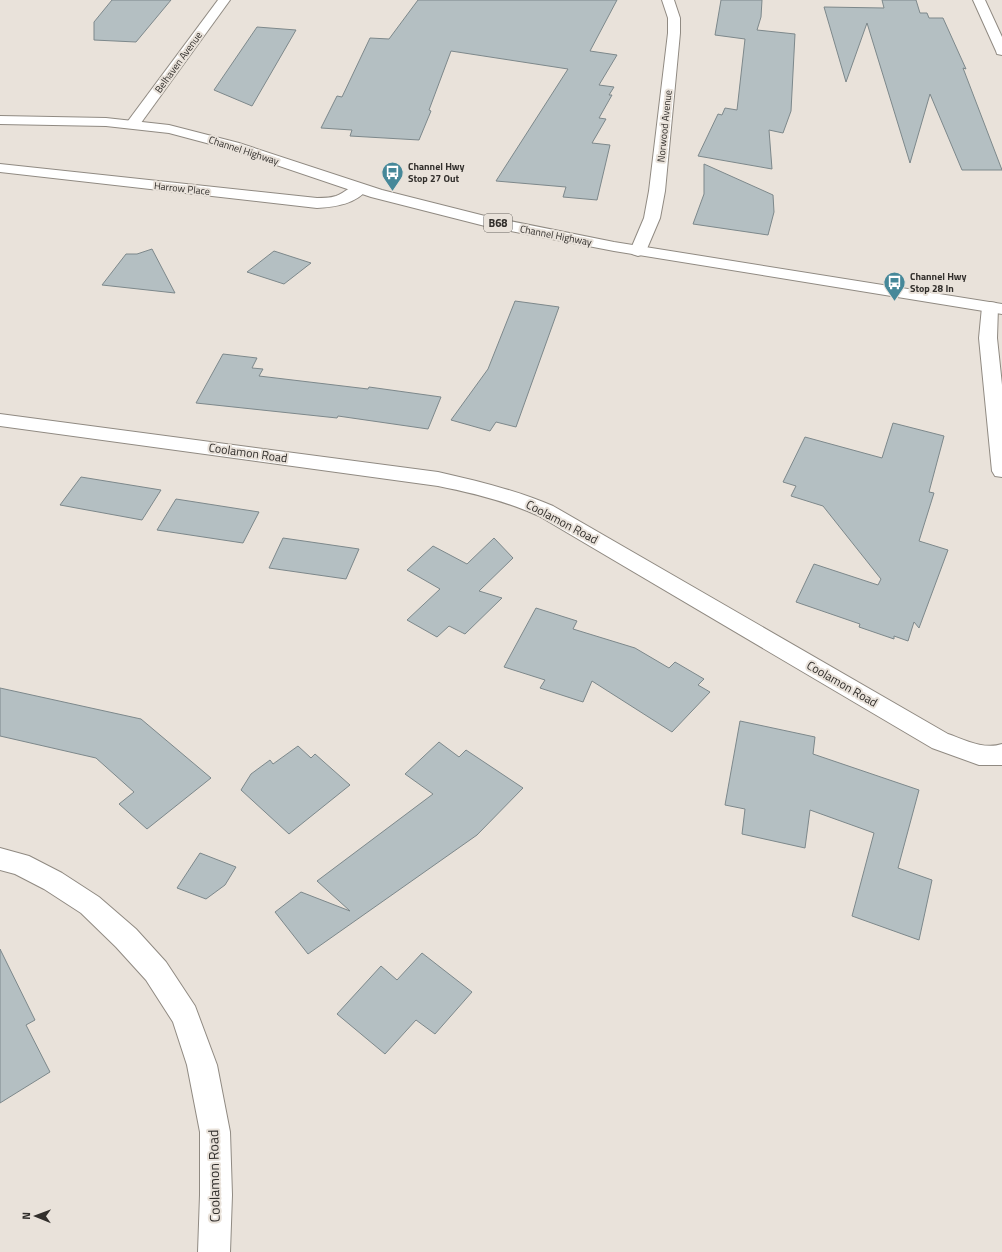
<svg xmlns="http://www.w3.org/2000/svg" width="1002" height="1252" viewBox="0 0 1002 1252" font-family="'Titillium Web',sans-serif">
<rect width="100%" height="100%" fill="#e9e2da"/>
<!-- building -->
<g fill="#b4bfc2" stroke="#7d888b">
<polygon points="112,0 171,0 136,42 94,40 94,22"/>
<polygon points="418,0 617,0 590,51 617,55 599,85 614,87 609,95 612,95 599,118 606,119 592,143 610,145 597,200 563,197 566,187 496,181 568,69 451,51 429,110 431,111 419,140 350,136 352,130 321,128 337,96 342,97 370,38 389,39"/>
<polygon points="721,0 762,0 761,17 757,30 795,34 791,111 783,133 769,130 772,169 698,156 718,114 722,115 725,108 737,110 745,39 715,35"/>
<polygon points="882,0 916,0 920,13 927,13 929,18 943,18 966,69 963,68 1002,170 962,170 930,94 910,163 867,23 846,82 824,7 884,8"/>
<polygon points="257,27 296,30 252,106 214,90"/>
<polygon points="704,164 773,195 774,212 768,235 693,224 704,194"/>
<polygon points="152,249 175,293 102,285 126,254 137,254"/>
<polygon points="274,251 311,263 284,284 247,272"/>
<polygon points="515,301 559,307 516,427 496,422 490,431 451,420 488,369"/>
<polygon points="223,354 257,358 252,368 263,369 259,376 368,389 369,387 441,397 428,429 338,416 337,418 196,403"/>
<polygon points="893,423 944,436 929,492 934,493 919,541 948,550 919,628 914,622 908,641 894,636 894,639 859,627 860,624 796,602 814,564 878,585 881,579 823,506 791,496 796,486 783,482 805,437 882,458"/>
<polygon points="81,477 161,490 142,520 60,505"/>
<polygon points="176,499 259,512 243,543 157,530"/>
<polygon points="283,538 359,549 346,579 269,568"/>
<polygon points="494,538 513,558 479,591 502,598 465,634 449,626 437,637 407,620 440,589 407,570 433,546 467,564"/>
<polygon points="536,608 577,621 573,629 635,648 669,668 675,662 704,679 698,685 710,692 672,732 592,681 583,702 540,688 545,680 504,667"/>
<polygon points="0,688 141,719 211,778 147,829 119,804 134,792 96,758 0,736"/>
<polygon points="740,721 815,737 813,754 919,790 898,868 932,880 919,940 852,916 874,833 810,810 805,848 742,834 745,809 725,805"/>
<polygon points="439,742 459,757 466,750 523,788 477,835 308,954 275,912 301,892 350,911 317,881 433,794 405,774"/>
<polygon points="298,746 311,758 315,754 350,785 289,834 241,790 251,774 270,760 273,764"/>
<polygon points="200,853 236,867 225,885 206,899 177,888"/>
<polygon points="0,949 35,1020 26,1025 50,1072 0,1103"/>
<polygon points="422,953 472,992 435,1034 416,1020 385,1054 337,1014 381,966 397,980"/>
</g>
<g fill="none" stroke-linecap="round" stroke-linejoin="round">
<defs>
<g id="minor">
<polygon points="218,0 230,0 138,127 133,128 128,127 126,124 128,121"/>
<polygon points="662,0 674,0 680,18 680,33 665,191 660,218 646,251 644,254 638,256 632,254 630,251 644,218 649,191 668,33 668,18"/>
<polygon points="973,0 985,0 1002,37 1002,55 997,54 996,51"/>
<path d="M0 164 317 198C323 198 330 198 336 196 347 192 353 182 365 185L368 188C357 204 335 207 317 208L0 172Z"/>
<polygon points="990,302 996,303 998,307 997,338 1002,385 1002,477 995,476 992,471 979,338 982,307 984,303"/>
<path d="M0 414 438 472C477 481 516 490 553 506L948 734C965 740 984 750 1002 744V765H979L932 748 539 516C506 501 473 493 438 486L0 426Z"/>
<polygon points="0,848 29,856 62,873 99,897 136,929 166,962 195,1006 217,1065 230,1132 232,1195 230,1252 198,1252 200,1195 200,1132 187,1065 173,1022 146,980 116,947 81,913 44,889 15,874 0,870"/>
</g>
<polygon id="major" points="0,116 106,118 169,125 239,143 382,190 485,216 614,242 1002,304 1002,314 614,251 485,226 371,197 229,149 169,133 106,126 0,124"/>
</defs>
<!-- minor casing -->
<use href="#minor" stroke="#908a82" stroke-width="2"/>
<!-- major casing -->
<use href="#major" stroke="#908a82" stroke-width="2"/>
<!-- minor -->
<use href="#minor" fill="#fff" fill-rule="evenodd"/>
<!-- major -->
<use href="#major" fill="#fff" fill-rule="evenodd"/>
</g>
<!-- icons -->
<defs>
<symbol id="bus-pin" viewBox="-11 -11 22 30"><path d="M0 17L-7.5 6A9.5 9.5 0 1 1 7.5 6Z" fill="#468899" stroke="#e9e2da"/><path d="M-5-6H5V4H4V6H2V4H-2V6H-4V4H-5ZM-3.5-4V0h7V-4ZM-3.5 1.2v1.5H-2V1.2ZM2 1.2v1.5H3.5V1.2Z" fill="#fff"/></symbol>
</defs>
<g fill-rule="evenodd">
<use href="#bus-pin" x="380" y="160" width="25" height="34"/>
<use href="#bus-pin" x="882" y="270" width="25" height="34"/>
</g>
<g text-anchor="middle" stroke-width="4" stroke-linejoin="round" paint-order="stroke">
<!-- far-street labels -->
<g font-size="10" fill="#322f2c" stroke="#e9e2da">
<text transform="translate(178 62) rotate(-54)" y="4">Belhaven Avenue</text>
<text transform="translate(664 126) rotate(-84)" y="4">Norwood Avenue</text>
<text transform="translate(244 150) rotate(18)" y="4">Channel Highway</text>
<text transform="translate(182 188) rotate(6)" y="4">Harrow Place</text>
<text transform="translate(556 235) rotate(11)" y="4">Channel Highway</text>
</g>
<!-- far-poi labels -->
<g font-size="10" font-weight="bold" fill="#322f2c" stroke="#e9e2da" text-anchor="start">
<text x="408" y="170">Channel Hwy<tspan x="408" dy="12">Stop 27 Out</tspan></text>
<text x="910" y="280">Channel Hwy<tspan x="910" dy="12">Stop 28 In</tspan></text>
</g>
<!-- shield labels -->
<rect fill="#e9e2da" stroke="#696560" stroke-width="1" x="484" y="214" width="28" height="18" rx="3"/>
<g font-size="11" font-weight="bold" fill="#322f2c">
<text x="498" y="227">B68</text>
</g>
<!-- street labels -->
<g font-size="12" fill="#322f2c" stroke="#e9e2da">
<text transform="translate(248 453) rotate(8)" y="4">Coolamon Road</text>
<text transform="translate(562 522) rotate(28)" y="4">Coolamon Road</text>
<text transform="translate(842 684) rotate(30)" y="4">Coolamon Road</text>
</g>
<!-- near-street labels -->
<g font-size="14" fill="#322f2c" stroke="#e9e2da">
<text transform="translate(214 1176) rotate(-91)" y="5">Coolamon Road</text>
</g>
</g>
<!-- north arrow -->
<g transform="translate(36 1216) rotate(271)" stroke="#e9e2da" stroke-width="3" paint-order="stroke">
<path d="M0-3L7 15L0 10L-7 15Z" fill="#322f2c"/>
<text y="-6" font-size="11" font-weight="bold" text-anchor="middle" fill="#322f2c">N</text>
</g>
</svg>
